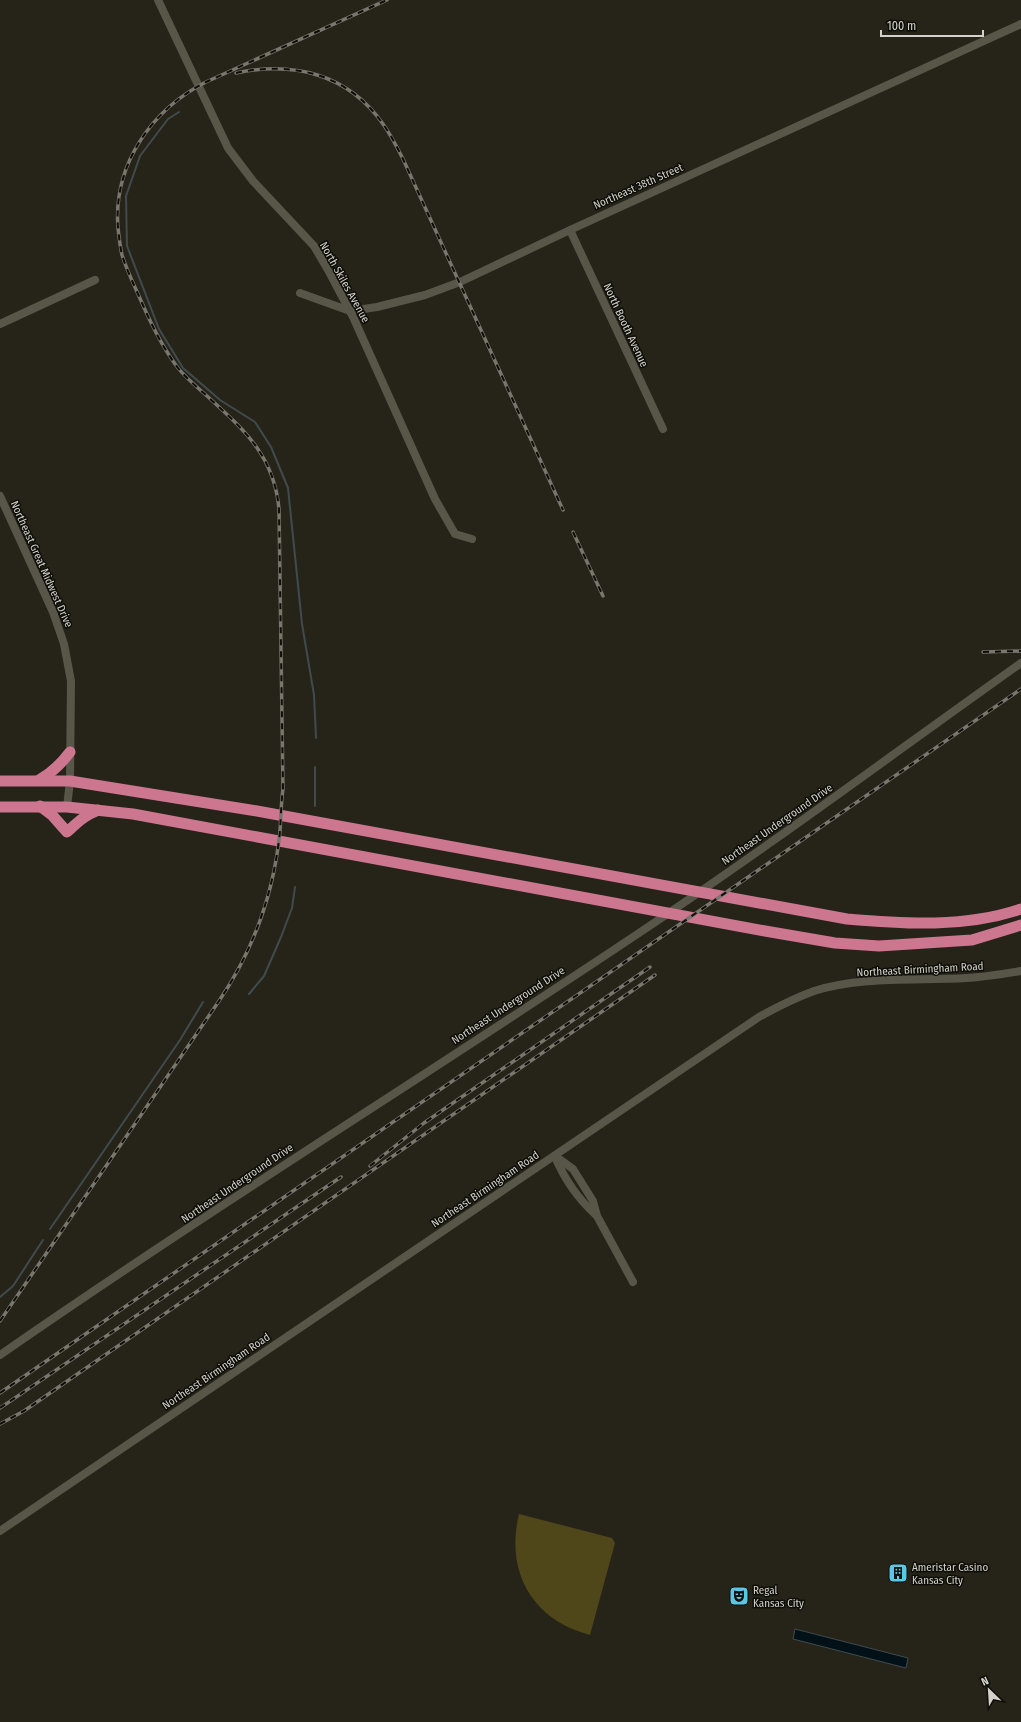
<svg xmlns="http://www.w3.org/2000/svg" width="1021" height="1722" viewBox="0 0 1021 1722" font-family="'Fira Sans Condensed',sans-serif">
<rect width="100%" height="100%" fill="#262419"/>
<!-- green -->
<path fill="#4f4719" d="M519 1514 612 1538 615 1543 590 1635C532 1620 505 1572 519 1514Z"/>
<!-- water -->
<polygon fill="#011117" stroke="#404b4d" points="795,1629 908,1658 906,1668 793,1639"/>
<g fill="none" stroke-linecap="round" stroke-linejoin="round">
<!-- stream -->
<g stroke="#404b4d" stroke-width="2">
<polyline points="179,112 168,119 140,156 126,196 127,246 159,329 183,368 220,400 255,422 271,447 288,488 302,624 314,695 316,738"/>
<polyline points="315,767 315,806"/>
<polyline points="249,994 264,976 281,937 292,908 295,887"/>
<polyline points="50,1229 180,1040 203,1002"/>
<polyline points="0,1297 13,1286 43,1240"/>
</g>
<!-- minor -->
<g stroke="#585649" stroke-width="8">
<polyline points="158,0 228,148 253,181 314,246 328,270 354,319 435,499 455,534 472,539"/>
<polyline points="570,230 663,429"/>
<polyline points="300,293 350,311 377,307 425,295 460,282 570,230 1021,24"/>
<polyline points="0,324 95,280"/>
<polyline points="0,496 53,612 64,644 71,681 70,781 67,807"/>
<polyline points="555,1156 573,1169 593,1201 597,1216 633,1282"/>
<path d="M555 1157C565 1180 577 1198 596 1215"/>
<path d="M0 1355C209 1210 425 1076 636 935 767 848 893 754 1021 663"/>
<path d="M0 1531 759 1017C777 1007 795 998 814 991 862 976 917 981 966 978 985 977 1003 974 1021 971"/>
</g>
<!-- trunk -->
<g stroke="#cd7690" stroke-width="11">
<path d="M39 780C52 773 61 764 70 752"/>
<path d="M0 781H70L257 811 847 919C905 924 965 928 1021 909"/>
<path d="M40 806 52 815 67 832C77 823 85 815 98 810"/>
<polyline points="0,807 67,807 133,814 765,931 835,943 879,946 972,940 1021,925"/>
</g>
<defs>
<g id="rail">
<path d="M236 73C294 61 348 74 383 124 391 135 397 147 403 159L563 510"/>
<polyline points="573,532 603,596"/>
<polyline points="983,652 1021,651"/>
<polyline points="370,1166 424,1123 650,967"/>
<path d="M0 1321 219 1001C253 951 274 892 280 831 281 817 281 803 283 789L279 509C274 455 244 430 207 396 197 387 186 378 178 368 163 348 152 326 142 303 135 287 127 271 122 255 120 246 119 237 118 228 113 165 151 110 206 82L387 0"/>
<polyline points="0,1393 1021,689"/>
<polyline points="0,1408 341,1177"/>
<polyline points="0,1424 24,1411 655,975"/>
</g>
</defs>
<!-- rail casing -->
<use href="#rail" stroke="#78766d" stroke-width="3.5"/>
<!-- rail -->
<use href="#rail" stroke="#0e0d08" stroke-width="2" stroke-dasharray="6" stroke-linecap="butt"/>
</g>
<!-- icons -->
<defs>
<symbol id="building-square" viewBox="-11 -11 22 22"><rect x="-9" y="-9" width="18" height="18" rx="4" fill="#59c8e5" stroke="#0e0d08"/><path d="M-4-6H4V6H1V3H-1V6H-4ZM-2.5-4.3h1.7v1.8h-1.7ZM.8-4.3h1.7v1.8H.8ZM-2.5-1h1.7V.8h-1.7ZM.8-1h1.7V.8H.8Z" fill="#111"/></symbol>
<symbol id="theatre-square" viewBox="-11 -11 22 22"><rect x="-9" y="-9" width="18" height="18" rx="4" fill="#59c8e5" stroke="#0e0d08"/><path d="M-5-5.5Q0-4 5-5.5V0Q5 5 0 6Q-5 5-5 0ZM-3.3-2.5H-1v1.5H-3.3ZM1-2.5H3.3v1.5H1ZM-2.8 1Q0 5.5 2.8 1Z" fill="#111"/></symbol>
</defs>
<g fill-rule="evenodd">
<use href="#building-square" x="887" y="1562" width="22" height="22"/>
<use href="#theatre-square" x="728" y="1585" width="22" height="22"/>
</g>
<g text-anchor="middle" stroke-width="3" stroke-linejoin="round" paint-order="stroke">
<!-- street labels -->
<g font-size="11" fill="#d3d1ca" stroke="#0e0d08">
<text transform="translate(638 186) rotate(-24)" y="4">Northeast 38th Street</text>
<text transform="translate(345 282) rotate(61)" y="4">North Skiles Avenue</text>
<text transform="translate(626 325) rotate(65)" y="4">North Booth Avenue</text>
<text transform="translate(42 564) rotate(66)" y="4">Northeast Great Midwest Drive</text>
<text transform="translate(777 824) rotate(-35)" y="4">Northeast Underground Drive</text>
<text transform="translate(920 969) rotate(-3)" y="4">Northeast Birmingham Road</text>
<text transform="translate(508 1005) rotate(-33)" y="4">Northeast Underground Drive</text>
<text transform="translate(237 1183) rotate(-34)" y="4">Northeast Underground Drive</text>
<text transform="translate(485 1189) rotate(-34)" y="4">Northeast Birmingham Road</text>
<text transform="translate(216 1371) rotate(-34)" y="4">Northeast Birmingham Road</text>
</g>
<!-- poi labels -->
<g font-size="11" fill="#d3d1ca" stroke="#0e0d08" text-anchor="start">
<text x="912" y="1571">Ameristar Casino<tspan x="912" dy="13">Kansas City</tspan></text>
<text x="753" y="1594">Regal<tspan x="753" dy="13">Kansas City</tspan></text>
</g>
</g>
<!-- north arrow -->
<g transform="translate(989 1690) rotate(335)" stroke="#0e0d08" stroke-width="3" paint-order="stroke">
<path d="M0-3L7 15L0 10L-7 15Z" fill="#d3d1ca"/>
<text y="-6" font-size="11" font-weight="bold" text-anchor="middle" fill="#d3d1ca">N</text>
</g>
<!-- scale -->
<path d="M881 30v6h102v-6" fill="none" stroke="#d3d1ca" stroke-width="2"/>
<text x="887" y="30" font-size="12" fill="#d3d1ca" stroke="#0e0d08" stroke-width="3" paint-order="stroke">100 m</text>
</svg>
